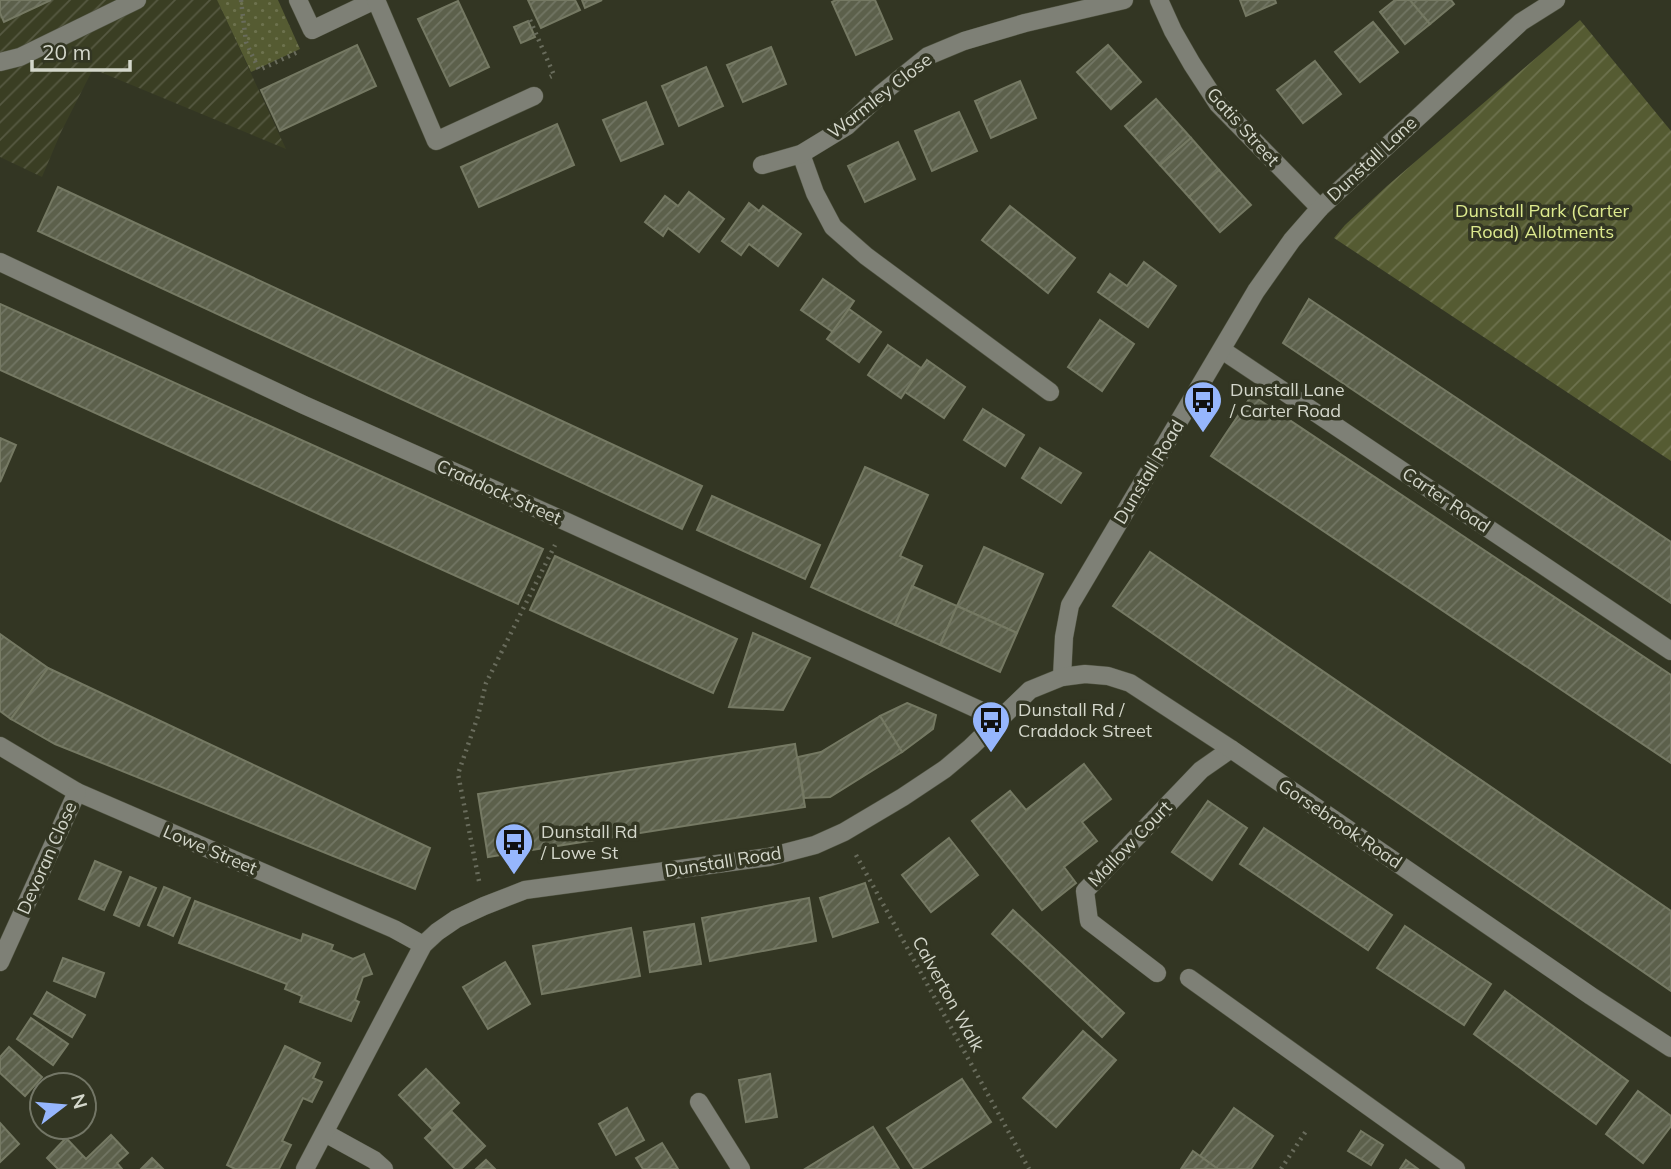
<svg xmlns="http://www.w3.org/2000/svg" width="1671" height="1169" viewBox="0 0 1671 1169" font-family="Mulish,sans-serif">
<defs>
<pattern id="industrial-furrows" width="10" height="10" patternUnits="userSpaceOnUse" patternTransform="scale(1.75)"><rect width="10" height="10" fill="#3a3e23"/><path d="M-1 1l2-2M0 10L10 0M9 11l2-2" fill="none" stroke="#565942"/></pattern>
<pattern id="grass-dots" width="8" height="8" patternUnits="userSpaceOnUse" patternTransform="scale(1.75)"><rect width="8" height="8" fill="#555b32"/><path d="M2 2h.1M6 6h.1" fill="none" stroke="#6d724e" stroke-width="1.8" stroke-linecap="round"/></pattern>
<pattern id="garden-furrows" width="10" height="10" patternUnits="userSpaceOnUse" patternTransform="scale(1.75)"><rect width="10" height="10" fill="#555b32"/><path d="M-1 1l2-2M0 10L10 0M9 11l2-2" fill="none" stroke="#6d724e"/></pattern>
<pattern id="building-hatch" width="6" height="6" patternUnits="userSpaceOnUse" patternTransform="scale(1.75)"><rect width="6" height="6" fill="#5c604b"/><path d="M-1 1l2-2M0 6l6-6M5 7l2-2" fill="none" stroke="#727664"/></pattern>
</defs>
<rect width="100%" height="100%" fill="#333623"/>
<!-- industrial -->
<polygon fill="url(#industrial-furrows)" points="0,0 217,0 286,149 93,69 61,132 42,177 0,157"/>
<!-- grass -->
<polygon fill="url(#grass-dots)" points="217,0 278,0 300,49 251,72"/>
<!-- garden -->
<polygon fill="url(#garden-furrows)" points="1580,20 1671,131 1671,461 1334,238 1345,225 1387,186"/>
<!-- building -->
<g fill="url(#building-hatch)" stroke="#757963" stroke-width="2">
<polygon points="0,0 51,0 4,22 0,13"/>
<polygon points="528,0 575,0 580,10 541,28"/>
<polygon points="582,0 602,0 585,8"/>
<polygon points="836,0 875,0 892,39 856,55 832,2"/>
<polygon points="1240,0 1275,0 1276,3 1246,16"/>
<polygon points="1395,0 1410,0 1430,24 1405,44 1380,12"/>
<polygon points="1410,0 1451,0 1454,4 1430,24"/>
<polygon points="458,1 489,67 450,86 418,19"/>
<polygon points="528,21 535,37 521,43 514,27"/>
<polygon points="1373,22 1398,52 1360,82 1335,52"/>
<polygon points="357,45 376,86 280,131 261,90"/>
<polygon points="1108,45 1141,82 1111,109 1077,72"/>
<polygon points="771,47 786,84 743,102 727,65"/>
<polygon points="1315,61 1341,94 1303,123 1277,90"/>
<polygon points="706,67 723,106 679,126 662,86"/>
<polygon points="1020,81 1036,118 991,138 975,101"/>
<polygon points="1156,99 1191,138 1160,165 1125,126"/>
<polygon points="646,102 663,144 621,161 603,120"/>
<polygon points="959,112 977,151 932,171 915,131"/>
<polygon points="557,124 574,165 479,207 461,167"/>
<polygon points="1191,138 1219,170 1189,197 1160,165"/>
<polygon points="898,142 915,179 865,202 848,166"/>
<polygon points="1219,170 1251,205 1220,232 1189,197"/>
<polygon points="58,187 702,486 682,529 38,231"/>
<polygon points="689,192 724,219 699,252 668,228 663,236 645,222 665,196 678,206"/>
<polygon points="749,203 759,211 763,206 801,234 778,266 749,244 741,255 722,241"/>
<polygon points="1010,206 1075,258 1048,293 982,240"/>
<polygon points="1144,262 1176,286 1148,327 1098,292 1110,274 1127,286"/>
<polygon points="823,279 854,301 833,332 801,310"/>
<polygon points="1309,299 1671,542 1671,603 1283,343"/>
<polygon points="0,304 543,549 518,604 0,370"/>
<polygon points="849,309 881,332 859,362 827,339"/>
<polygon points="1100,320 1134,344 1102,391 1068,367"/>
<polygon points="888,345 921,368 901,398 868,375"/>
<polygon points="927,360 965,387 944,418 905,392"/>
<polygon points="1252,395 1671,675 1671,763 1211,456"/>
<polygon points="983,409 1024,435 1005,466 964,440"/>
<polygon points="0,438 16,445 0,482"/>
<polygon points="1040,448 1081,473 1061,503 1022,478"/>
<polygon points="865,467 928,495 900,556 922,566 895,625 811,587"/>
<polygon points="712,496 820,545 805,579 697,530"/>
<polygon points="984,547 1043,574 1017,633 957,606"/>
<polygon points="1150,552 1671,911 1671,991 1113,606"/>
<polygon points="555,556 737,639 713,693 530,610"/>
<polygon points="912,586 957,606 940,645 895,625"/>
<polygon points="957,606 1017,633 1000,672 940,645"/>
<polygon points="753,633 810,658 783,710 729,707"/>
<polygon points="0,634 48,668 11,719 0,711"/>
<polygon points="48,668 430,848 415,889 55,744 11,719"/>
<polygon points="907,703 936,715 933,729 902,752 880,716"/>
<polygon points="880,716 902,752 830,797 804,798 798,757 821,752"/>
<polygon points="795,744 805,807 488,857 478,794"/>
<polygon points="1084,764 1111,799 1082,822 1097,841 1064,867 1076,883 1042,910 972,821 1010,791 1026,810"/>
<polygon points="1208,801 1247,828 1212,880 1172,852"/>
<polygon points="1264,828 1392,915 1368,950 1240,864"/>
<polygon points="949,838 978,875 931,912 902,875"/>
<polygon points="95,861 121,872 104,910 79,899"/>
<polygon points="130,877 156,888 139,926 114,915"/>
<polygon points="865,883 878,922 833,937 820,898"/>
<polygon points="164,887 190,898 173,936 148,925"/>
<polygon points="809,898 816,941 710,961 702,918"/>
<polygon points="195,901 301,941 303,934 333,945 331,950 353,959 364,954 372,974 363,977 355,1000 359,1002 351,1021 300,1002 302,996 285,989 287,984 179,943"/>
<polygon points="1013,910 1124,1013 1102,1037 992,934"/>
<polygon points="694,924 701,964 650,972 644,932"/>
<polygon points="1405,926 1491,984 1464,1025 1377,968"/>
<polygon points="631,928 640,976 542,994 533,946"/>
<polygon points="63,958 104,973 95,997 54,981"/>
<polygon points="505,962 530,1004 488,1029 463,987"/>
<polygon points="1505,991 1628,1081 1596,1124 1474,1034"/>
<polygon points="47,992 85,1015 72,1037 34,1014"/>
<polygon points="31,1018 68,1044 53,1065 17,1039"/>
<polygon points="1083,1031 1116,1060 1056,1127 1023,1098"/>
<polygon points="285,1046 320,1063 313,1078 322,1082 312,1102 303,1098 282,1141 291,1145 279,1169 235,1169 227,1165"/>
<polygon points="9,1047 42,1077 25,1096 0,1073 0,1057"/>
<polygon points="426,1069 459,1103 432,1129 399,1095"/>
<polygon points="770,1074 777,1117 746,1122 739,1080"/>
<polygon points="962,1079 991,1122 920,1169 914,1169 887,1128"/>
<polygon points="1638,1091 1671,1116 1671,1126 1643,1163 1606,1134"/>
<polygon points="627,1108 644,1140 616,1155 599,1124"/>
<polygon points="1234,1108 1273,1136 1251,1169 1218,1169 1200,1156"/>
<polygon points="452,1112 485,1146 461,1169 455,1169 425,1138"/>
<polygon points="0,1123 19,1144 0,1162"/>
<polygon points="873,1127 899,1169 805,1169"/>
<polygon points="1361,1131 1383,1145 1371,1165 1348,1151"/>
<polygon points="111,1135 128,1153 117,1163 122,1169 58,1169 47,1158 66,1138 86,1159"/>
<polygon points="662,1143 678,1169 643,1169 636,1158"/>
<polygon points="1193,1151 1200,1156 1218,1169 1181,1169"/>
<polygon points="152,1158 163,1169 141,1169"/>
<polygon points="486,1160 495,1169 476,1169"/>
<polygon points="1406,1160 1418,1169 1400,1169"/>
</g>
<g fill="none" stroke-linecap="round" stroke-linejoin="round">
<defs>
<g id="minor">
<polyline points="298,0 312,30 375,0"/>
<polyline points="376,0 436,141 534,96"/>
<polyline points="1159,0 1173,31 1192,64 1218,104 1320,208"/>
<polyline points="0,62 20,57 137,0"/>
<polyline points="801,154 815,193 833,227 866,256 1050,392"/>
<polyline points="762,165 801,154 847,126 881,94 928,56 964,41 1025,23 1124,0"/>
<polyline points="0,262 304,405 567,522 999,719"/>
<polyline points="1222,350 1671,651"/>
<polyline points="1062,677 1064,637 1070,605 1256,291 1292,240 1320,208 1521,22 1556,0"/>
<polyline points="0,746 77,792 394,929 423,945"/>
<polyline points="0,962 77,792"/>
<polyline points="1157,973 1089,921 1085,891 1201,770 1231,749"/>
<polyline points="1189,978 1456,1169"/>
<polyline points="699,1102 741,1169"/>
<polyline points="325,1133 374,1160 384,1169"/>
<polyline points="305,1169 423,945 437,932 456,919 484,906 525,890 769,857 815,845 844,832 903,797 945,769 971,747 1030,690 1062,677 1085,674 1108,676 1130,683 1231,749 1591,996 1671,1048"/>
</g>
</defs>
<!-- minor casing -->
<use href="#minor" stroke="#505341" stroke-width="19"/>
<!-- path -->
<g stroke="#696c5c" stroke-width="4.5" stroke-dasharray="2 5" stroke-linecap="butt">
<polyline points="241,0 246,42 259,70 300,51"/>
<polyline points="530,20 554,75 550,77"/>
<polyline points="856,855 1029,1169"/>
<polyline points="479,881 458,774 478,716 486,683 555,545"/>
<polyline points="1281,1169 1308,1128"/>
</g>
<!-- minor -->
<use href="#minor" stroke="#7e8076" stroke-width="18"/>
</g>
<!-- icons -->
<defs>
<symbol id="bus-pin" viewBox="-11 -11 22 30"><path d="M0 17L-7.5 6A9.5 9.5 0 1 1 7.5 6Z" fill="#96b6fd" stroke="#333623"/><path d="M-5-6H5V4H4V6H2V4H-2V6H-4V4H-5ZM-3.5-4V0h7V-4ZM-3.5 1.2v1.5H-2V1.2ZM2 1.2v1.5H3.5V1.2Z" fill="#111"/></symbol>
</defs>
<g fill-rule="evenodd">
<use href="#bus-pin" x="1181" y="378" width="44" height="60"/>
<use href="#bus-pin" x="969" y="698" width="44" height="60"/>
<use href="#bus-pin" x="492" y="820" width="44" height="60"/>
</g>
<g text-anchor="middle" stroke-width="7" stroke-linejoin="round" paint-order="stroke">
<!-- street labels -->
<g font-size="18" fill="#d4d7cb" stroke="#333623">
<text transform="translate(880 96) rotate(-38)" y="6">Warmley Close</text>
<text transform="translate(1243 127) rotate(48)" y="6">Gatis Street</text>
<text transform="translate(1372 159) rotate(-43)" y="6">Dunstall Lane</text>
<text transform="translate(1149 472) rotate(-59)" y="6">Dunstall Road</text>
<text transform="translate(499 492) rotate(24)" y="6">Craddock Street</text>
<text transform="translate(1446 500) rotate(34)" y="6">Carter Road</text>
<text transform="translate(1340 824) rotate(34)" y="6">Gorsebrook Road</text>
<text transform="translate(1130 844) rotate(-46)" y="6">Mallow Court</text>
<text transform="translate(210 850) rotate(23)" y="6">Lowe Street</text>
<text transform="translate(47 858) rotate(-66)" y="6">Devoran Close</text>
<text transform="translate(723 862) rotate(-9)" y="6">Dunstall Road</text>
<text transform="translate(948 994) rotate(61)" y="6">Calverton Walk</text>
</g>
<!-- park labels -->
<g font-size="18" fill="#ddea8e" stroke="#333623">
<text x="1542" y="217">Dunstall Park (Carter<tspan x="1542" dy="21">Road) Allotments</tspan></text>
</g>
<!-- poi labels -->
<g font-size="18" fill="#d4d7cb" stroke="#333623" text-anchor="start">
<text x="1230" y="396">Dunstall Lane<tspan x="1230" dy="21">/ Carter Road</tspan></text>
<text x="1018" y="716">Dunstall Rd /<tspan x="1018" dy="21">Craddock Street</tspan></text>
<text x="541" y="838">Dunstall Rd<tspan x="541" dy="21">/ Lowe St</tspan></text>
</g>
</g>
<!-- north arrow -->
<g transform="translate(63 1106) rotate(74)"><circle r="33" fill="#333623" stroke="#737666" stroke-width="2"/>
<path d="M0-5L12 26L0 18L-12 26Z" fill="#96b6fd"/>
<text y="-10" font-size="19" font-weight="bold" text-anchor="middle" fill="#d4d7cb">N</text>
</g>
<!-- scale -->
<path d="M32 60v10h98v-10" fill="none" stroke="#d4d7cb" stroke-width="3.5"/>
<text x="42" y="60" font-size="21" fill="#d4d7cb" stroke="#333623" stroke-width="5" paint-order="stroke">20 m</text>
</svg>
